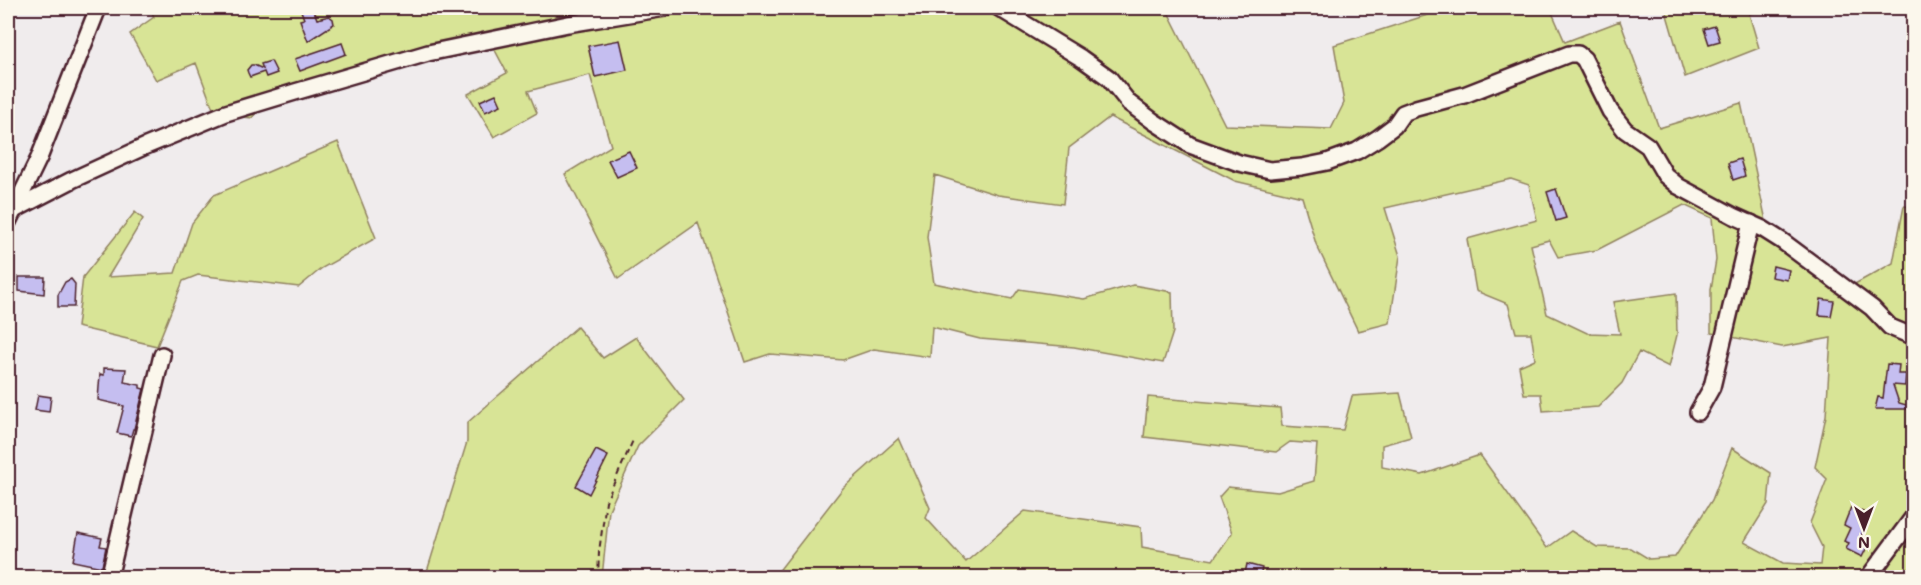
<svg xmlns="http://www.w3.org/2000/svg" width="1921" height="585" viewBox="0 0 1921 585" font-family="Mali,sans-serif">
<rect width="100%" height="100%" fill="#f0eced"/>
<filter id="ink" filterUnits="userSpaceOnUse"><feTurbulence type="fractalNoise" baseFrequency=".0167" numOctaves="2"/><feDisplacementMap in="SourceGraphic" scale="12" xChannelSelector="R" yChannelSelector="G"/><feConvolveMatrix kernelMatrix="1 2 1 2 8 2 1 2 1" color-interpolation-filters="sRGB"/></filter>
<g filter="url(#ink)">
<!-- green -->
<g fill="#d8e496" stroke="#918260" stroke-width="1.5">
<polygon points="150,8 1166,8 1225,125 1331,129 1344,103 1334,45 1449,8 1550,8 1565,42 1620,21 1659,128 1741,103 1766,221 1853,285 1893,263 1904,206 1913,207 1913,577 774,577 843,488 899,438 930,508 926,518 966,562 1025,511 1141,527 1142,547 1213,560 1232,533 1219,497 1228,487 1278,492 1314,481 1317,444 1290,442 1276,452 1144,437 1148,397 1280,408 1282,426 1343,430 1352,396 1400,393 1411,437 1382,445 1382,467 1422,475 1480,455 1547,548 1571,531 1597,547 1631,548 1649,559 1675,557 1712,500 1732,448 1771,473 1768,504 1744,542 1783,563 1820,565 1822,547 1810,523 1827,479 1815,467 1826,416 1831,338 1782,347 1711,333 1711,289 1716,260 1712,218 1684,205 1597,250 1558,257 1549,240 1531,245 1547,314 1587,333 1620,334 1613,302 1676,293 1677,335 1669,367 1639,352 1622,383 1598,407 1543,411 1541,394 1524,394 1519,366 1535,359 1531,333 1516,333 1508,304 1476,291 1467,239 1537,220 1529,185 1511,179 1385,208 1400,256 1390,323 1358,331 1316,244 1302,197 1235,181 1110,117 1069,148 1063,204 998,195 935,175 927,237 934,283 1012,299 1019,289 1084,299 1133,285 1172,292 1173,332 1163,363 1074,347 980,339 932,327 930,357 874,349 843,360 770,354 745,362 698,223 618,279 565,174 611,146 590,75 528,91 537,113 494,137 468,94 507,73 490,41 263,105 252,118 215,114 196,63 156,80 130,34 154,17"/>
<polygon points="1665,8 1771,8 1749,14 1759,48 1685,77"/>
<polygon points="338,142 376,238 322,268 299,287 198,275 183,281 157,346 77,327 83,277 135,212 143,219 108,277 175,273 192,223 214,195"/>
<polygon points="577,327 603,358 636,337 684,400 638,446 609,510 602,577 425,578 467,442 467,423"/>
</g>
<!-- building -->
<g fill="#c5bef0" stroke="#4a1f2b" stroke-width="1.5">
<polygon points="300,8 313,8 317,19 329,16 333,19 334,24 308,41 300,20 304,19"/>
<polygon points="1715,26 1720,41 1709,44 1704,29"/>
<polygon points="620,40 627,70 595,77 588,46"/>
<polygon points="342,43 346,54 300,71 295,59"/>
<polygon points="271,61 277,73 266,77 264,72 250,77 248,73 247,70 251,65 254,65 263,69 261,64"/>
<polygon points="496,94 501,105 485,112 480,101"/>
<polygon points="629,151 637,168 617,177 608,160"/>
<polygon points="1740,159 1745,176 1733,180 1728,163"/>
<polygon points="1556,189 1566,218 1556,221 1547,192"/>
<polygon points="1773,266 1789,270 1787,280 1771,277"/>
<polygon points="19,277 45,277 44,294 19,291"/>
<polygon points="71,279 75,284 74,307 58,307 58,295 65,282"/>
<polygon points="1821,299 1834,301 1831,316 1819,315"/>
<polygon points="1887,364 1899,365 1898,374 1906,374 1905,386 1893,385 1899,403 1910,406 1909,409 1875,409 1878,397 1883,398"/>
<polygon points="104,368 126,369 124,382 140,385 140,388 144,389 134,429 133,429 131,436 117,433 124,406 98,400 100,374 104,375"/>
<polygon points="38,395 51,397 49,412 35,410"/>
<polygon points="596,450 608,456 589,494 576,486"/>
<polygon points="1851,507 1865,513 1862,519 1867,521 1861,537 1870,541 1862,557 1846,549 1849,543 1844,541 1850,528 1844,525"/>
<polygon points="78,533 102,538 100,546 106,547 102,567 73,561"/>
<polygon points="1247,564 1262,568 1260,578 1244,578"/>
</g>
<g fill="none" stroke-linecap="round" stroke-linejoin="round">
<defs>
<g id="minor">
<polyline points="999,8 1081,58 1109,78 1129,103 1153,121 1190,145 1239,163 1270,170 1302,167 1327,162 1357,151 1378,138 1394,126 1403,113 1416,108 1464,95 1569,54 1578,54 1584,59 1610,111 1625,130 1648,146 1665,175 1678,186 1734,216 1763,229 1782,241 1872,308 1890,327 1914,337"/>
<polyline points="12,211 72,180 146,146 226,113 295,92 428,53 568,24 665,8"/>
<polyline points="8,222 39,158 98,8"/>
<polyline points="1698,412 1712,387 1751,223"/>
<polyline points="109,578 162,355"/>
<polyline points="1868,578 1914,516"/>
</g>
</defs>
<!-- minor casing -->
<use href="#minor" stroke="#4a1f2b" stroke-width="20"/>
<!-- path -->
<polyline stroke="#4a1f2b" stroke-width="2" stroke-dasharray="6 4.5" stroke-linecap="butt" points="598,578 599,552 606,501 634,438"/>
<!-- minor -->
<use href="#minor" stroke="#fbf7ec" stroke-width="15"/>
</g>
</g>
<!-- margin -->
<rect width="1921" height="585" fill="none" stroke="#fbf7ec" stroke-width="30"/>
<rect x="15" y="15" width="1891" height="555" fill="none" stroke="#4a1f2b" stroke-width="2" filter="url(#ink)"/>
<!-- north arrow -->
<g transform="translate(1864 528) rotate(180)" stroke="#fbf7ec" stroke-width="4.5" paint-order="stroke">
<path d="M0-4.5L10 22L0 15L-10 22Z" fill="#4a1f2b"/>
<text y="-9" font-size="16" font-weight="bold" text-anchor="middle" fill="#4a1f2b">N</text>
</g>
</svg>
